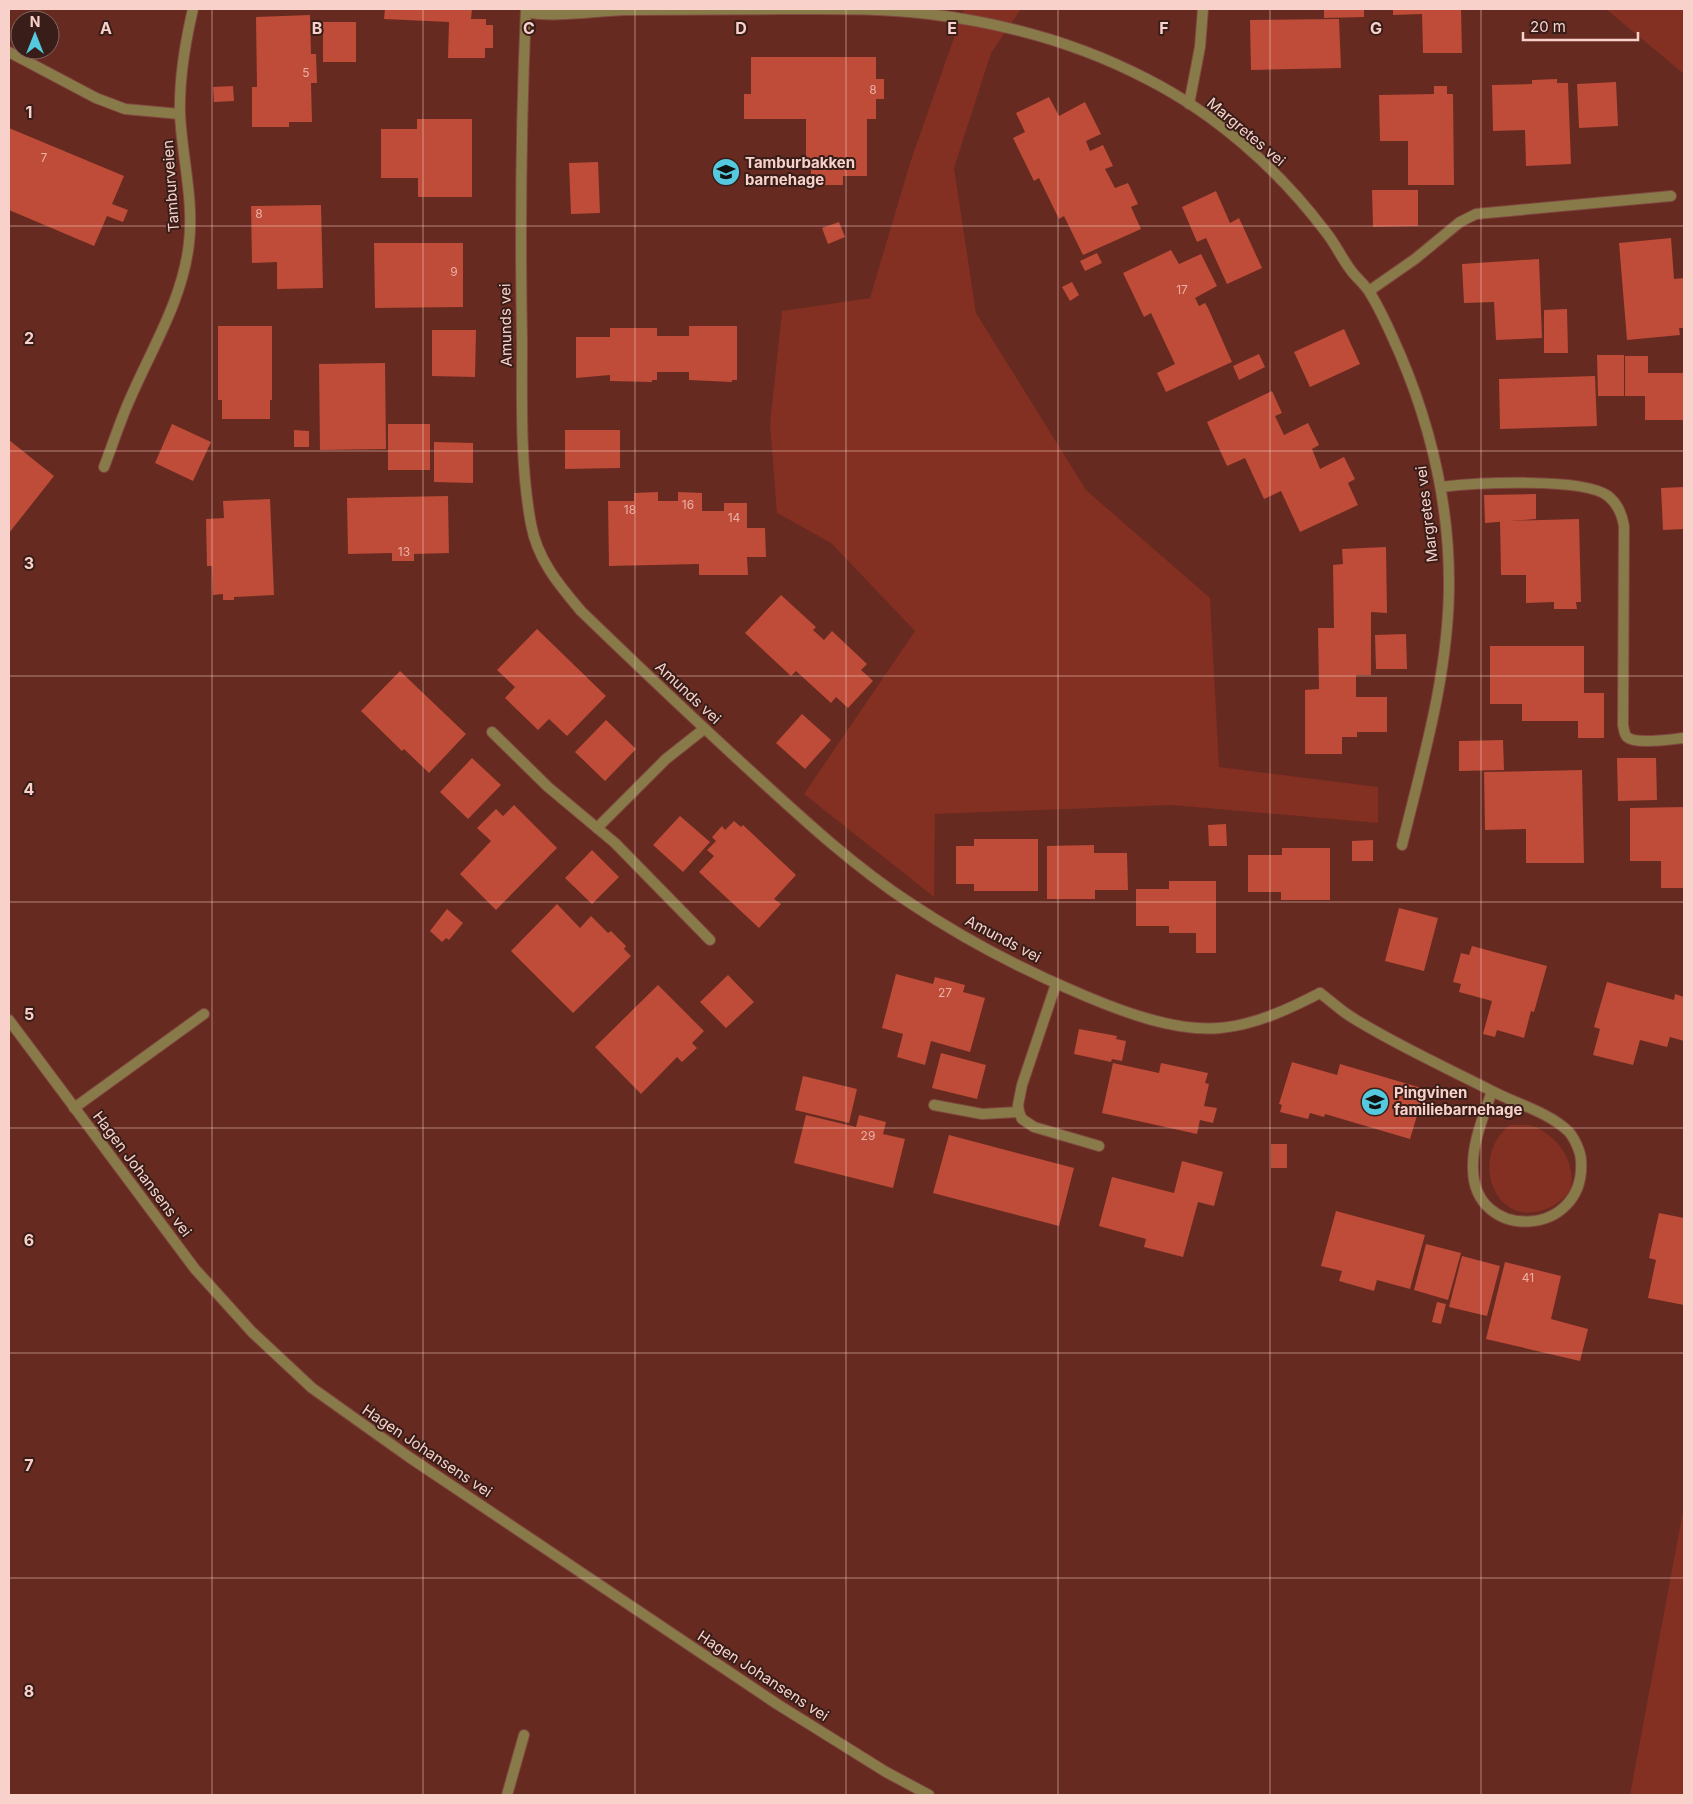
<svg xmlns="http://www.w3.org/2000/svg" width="1693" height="1804" viewBox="0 0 1693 1804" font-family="Inter,sans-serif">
<rect width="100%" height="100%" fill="#662a20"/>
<!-- green -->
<g fill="#832f21">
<polygon points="964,9 1021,9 991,53 954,168 976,313 1086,490 1210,598 1219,767 1378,787 1378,823 1171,805 935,814 934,897 804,794 915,631 831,543 777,513 770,424 782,311 870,298 910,163"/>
<polygon points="1606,9 1684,9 1684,74"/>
<path d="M1510 1125C1517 1125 1527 1124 1533 1126 1557 1135 1578 1164 1570 1189 1568 1196 1557 1204 1551 1207 1496 1234 1467 1158 1510 1125Z"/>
<polygon points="1684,1506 1684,1795 1630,1795"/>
</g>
<!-- building -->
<g fill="#be4c38">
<polygon points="385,9 472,9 471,19 486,19 486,25 493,25 493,48 485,48 485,58 448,58 449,22 384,19"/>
<polygon points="1324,9 1364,9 1364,17 1324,18"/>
<polygon points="1393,9 1461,9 1462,53 1423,53 1422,14 1393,15"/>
<polygon points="310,15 311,54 316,54 317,83 311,83 312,122 289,122 289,127 252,127 252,87 257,87 256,17"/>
<polygon points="1339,19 1341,68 1251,70 1250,20"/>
<rect x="323" y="22" width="33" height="40"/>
<polygon points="751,57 876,57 876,79 884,79 884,99 876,99 876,119 867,119 867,176 843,176 843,185 811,185 811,169 806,169 806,119 744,119 744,94 751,94"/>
<polygon points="1557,79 1557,83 1568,83 1571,164 1526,166 1525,130 1493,131 1492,85 1532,84 1532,80"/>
<polygon points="1616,82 1618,126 1579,128 1577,84"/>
<polygon points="233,86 234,101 214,102 213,87"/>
<polygon points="1434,86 1447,86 1447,94 1453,94 1454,185 1408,185 1408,141 1380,141 1379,95 1434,94"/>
<polygon points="1049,97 1059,116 1085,102 1101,134 1086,141 1090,151 1103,145 1113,166 1105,169 1115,188 1128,183 1138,204 1131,207 1141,229 1083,255 1064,216 1059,219 1039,178 1034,181 1013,138 1025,132 1016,113"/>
<polygon points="417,119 472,119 472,197 418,197 418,178 381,178 381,129 417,129"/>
<polygon points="9,128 124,176 112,204 128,210 123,222 107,216 94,246 9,210"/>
<polygon points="598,162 600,213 571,214 569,163"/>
<polygon points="1372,190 1418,190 1418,226 1373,227"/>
<polygon points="1216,191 1230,223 1239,218 1262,268 1227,284 1206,238 1197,242 1182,207"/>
<polygon points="321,205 323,288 277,289 277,262 252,263 251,206"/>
<polygon points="839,222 845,237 828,244 822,228"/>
<polygon points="1671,238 1674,279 1684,278 1684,328 1679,328 1680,335 1627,340 1619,243"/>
<polygon points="374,243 463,243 463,307 375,308"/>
<polygon points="1171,250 1179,264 1201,254 1217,286 1195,298 1199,306 1205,303 1208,308 1232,362 1166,392 1157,373 1175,364 1151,313 1144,317 1123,273"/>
<polygon points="1097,253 1102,263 1085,271 1080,261"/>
<polygon points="1539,259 1542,338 1496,340 1494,302 1464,303 1462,264"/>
<polygon points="1072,282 1079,295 1070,301 1062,287"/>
<polygon points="1567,309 1568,353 1544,353 1544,310"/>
<polygon points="218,326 272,326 272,400 270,400 270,419 222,419 222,400 218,400"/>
<polygon points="689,326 737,326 737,380 732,380 732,382 689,380 689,372 657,372 657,380 652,380 652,382 610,381 610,375 576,378 576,337 610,337 610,328 657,328 657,336 689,336"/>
<polygon points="1344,329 1360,364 1310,387 1294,352"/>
<polygon points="432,330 476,330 475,377 432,376"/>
<polygon points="1259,354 1265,367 1239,380 1233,366"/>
<polygon points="1597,355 1624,355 1624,396 1598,396"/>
<polygon points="1625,356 1648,356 1648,373 1684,373 1684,420 1645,420 1645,396 1625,396"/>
<polygon points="385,363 386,449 320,450 319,364"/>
<polygon points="1595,376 1597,426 1500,429 1499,379"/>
<polygon points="1272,391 1282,413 1275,416 1284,435 1308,423 1319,445 1312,449 1320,469 1344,457 1355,479 1348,483 1358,505 1300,532 1281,491 1264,499 1245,458 1227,466 1207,422"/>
<polygon points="172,424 211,442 193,481 155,463"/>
<rect x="388" y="424" width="42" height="46"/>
<polygon points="294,430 309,431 309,447 294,447"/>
<polygon points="565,430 620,430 620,468 565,469"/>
<polygon points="9,440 54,476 9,533"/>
<polygon points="434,442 473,443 473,483 434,482"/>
<polygon points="1684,487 1684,529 1663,530 1661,488"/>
<polygon points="658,492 658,501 678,501 678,492 702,493 702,511 724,511 724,503 747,503 747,528 765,528 766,557 747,557 748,575 699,575 699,564 609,566 608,501 634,501 634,493"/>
<polygon points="1536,494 1536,519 1485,523 1484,495"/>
<polygon points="448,496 449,553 414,554 414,561 392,561 392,553 348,554 347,498"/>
<polygon points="270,499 274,595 234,597 234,600 223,600 223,594 213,595 212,566 207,566 206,519 224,518 223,501"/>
<polygon points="1579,519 1581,602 1576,602 1577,609 1554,609 1554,602 1526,603 1526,575 1501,575 1500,521"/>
<polygon points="1386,547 1387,613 1371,612 1371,675 1356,675 1356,697 1387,697 1387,732 1357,732 1357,737 1342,737 1342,754 1305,754 1305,690 1319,689 1318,628 1334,628 1333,565 1343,564 1342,549"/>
<polygon points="781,595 816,627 813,630 824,640 832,631 867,664 861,670 873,681 848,708 836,697 831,703 796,671 791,676 745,633"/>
<polygon points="537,629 606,696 567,736 549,719 538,730 505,698 515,687 497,670"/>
<polygon points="1406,634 1407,669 1376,669 1375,635"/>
<polygon points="1490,646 1584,646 1584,693 1604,693 1604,738 1578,738 1578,721 1522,721 1522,704 1490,704"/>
<polygon points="400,671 466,734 429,773 404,749 402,751 361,711"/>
<polygon points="802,714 831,740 805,769 776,743"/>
<polygon points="606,720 636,749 605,781 575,752"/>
<polygon points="1503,740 1504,770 1459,771 1459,741"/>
<polygon points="472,758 501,785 468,819 440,792"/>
<polygon points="1617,758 1656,758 1657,800 1618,801"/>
<polygon points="1582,770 1584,863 1526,863 1526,829 1485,830 1484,772"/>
<polygon points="514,805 557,848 496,910 460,874 491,841 477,828 496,809 503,816"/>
<polygon points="1684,807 1684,888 1661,888 1661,861 1630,861 1630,808"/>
<polygon points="680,816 710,842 683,872 653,845"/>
<polygon points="734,821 741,827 743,825 796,875 774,899 781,904 759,928 699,872 714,856 707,850 716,841 712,837 722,826 725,830"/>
<polygon points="1226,824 1227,846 1209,846 1208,825"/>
<polygon points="974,839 1038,839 1038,891 974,891 974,884 956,884 956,846 974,846"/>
<polygon points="1373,840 1373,861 1352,861 1352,841"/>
<polygon points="1094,845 1094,853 1127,853 1128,890 1095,890 1095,899 1047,899 1047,846"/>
<polygon points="1282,848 1330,848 1330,900 1281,900 1281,892 1248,892 1248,855 1282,855"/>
<polygon points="592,850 619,877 592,904 565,878"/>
<polygon points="1169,881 1216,881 1216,953 1196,953 1196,933 1169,933 1169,926 1136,926 1136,889 1169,889"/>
<polygon points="557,904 580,928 591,916 608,933 611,931 626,946 624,949 631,956 573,1013 511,951"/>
<polygon points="1399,908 1438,918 1424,971 1385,961"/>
<polygon points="447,909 463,923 449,940 446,938 442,942 430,931"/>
<polygon points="1472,946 1547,966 1534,1012 1531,1011 1524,1038 1497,1030 1495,1037 1483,1034 1492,1001 1459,992 1461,984 1453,982 1461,953 1469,955"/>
<polygon points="896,974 933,984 935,977 965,985 963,992 985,998 970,1052 931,1041 925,1065 897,1057 903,1034 882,1028"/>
<polygon points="728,975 754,1002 726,1028 700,1002"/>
<polygon points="1607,982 1674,1000 1675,994 1684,997 1684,1041 1670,1037 1667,1047 1640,1040 1633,1065 1593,1055 1600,1029 1594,1027"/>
<polygon points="658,985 704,1031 692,1043 697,1048 682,1062 677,1057 641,1094 595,1047"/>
<polygon points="1079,1029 1117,1036 1116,1039 1126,1041 1122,1061 1112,1059 1111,1062 1074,1054"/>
<polygon points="941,1053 986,1065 977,1099 932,1088"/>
<polygon points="1292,1062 1337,1075 1340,1064 1425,1089 1410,1139 1325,1114 1324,1117 1310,1113 1308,1119 1280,1112 1282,1105 1279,1104"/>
<polygon points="1113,1063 1159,1073 1161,1063 1208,1073 1205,1083 1209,1084 1204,1106 1217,1108 1213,1123 1200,1120 1197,1134 1102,1113"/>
<polygon points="803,1076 857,1089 849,1123 795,1110"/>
<polygon points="806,1115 856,1127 859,1115 886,1122 883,1134 905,1139 893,1188 794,1163"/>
<polygon points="949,1135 1074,1168 1059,1226 933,1193"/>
<rect x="1271" y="1144" width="16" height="24"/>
<polygon points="1182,1161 1223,1172 1214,1206 1198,1202 1183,1257 1144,1247 1146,1239 1099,1226 1112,1177 1174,1193"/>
<polygon points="1336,1211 1425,1235 1410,1289 1377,1280 1374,1291 1339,1281 1342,1271 1321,1266"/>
<polygon points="1659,1213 1684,1218 1684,1305 1648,1298 1656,1260 1649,1258"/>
<polygon points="1426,1244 1461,1253 1448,1300 1414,1290"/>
<polygon points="1462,1256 1500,1266 1487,1316 1449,1307"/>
<polygon points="1505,1262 1561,1276 1551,1319 1588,1329 1580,1361 1486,1339"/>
<polygon points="1437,1302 1446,1304 1441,1324 1432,1322"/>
</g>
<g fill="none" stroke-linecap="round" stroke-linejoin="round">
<defs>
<g id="service">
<polyline points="9,52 96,98 125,109 180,114"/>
<polyline points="1189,104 1200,47 1203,9"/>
<polyline points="1369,291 1415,259 1460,222 1476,214 1671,196"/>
<path d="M1441 487C1474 483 1584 477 1608 496 1618 504 1622 514 1624 526L1623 725C1624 729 1624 734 1627 737 1636 745 1672 739 1684 738"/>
<polyline points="492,732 548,787 615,843 710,940"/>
<polyline points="597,828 666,759 704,729"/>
<polyline points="1056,984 1022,1085 1018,1105 1019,1112 1022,1119 1034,1127 1099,1146"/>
<path d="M1320 993C1331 1001 1341 1011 1353 1018 1398 1046 1447 1068 1494 1092 1517 1104 1548 1112 1568 1131 1574 1137 1581 1152 1581 1161 1586 1238 1473 1243 1473 1168 1472 1143 1484 1115 1492 1091"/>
<polyline points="934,1105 982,1114 1019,1112"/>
<polyline points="74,1108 204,1014"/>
<polyline points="507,1795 524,1735"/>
</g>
<g id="minor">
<path d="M526 9C521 120 520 231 522 342 522 400 520 466 531 524 537 559 559 585 581 611 639 667 697 722 756 776 805 821 855 867 910 903 964 939 1023 970 1083 995 1123 1012 1176 1032 1220 1028 1255 1025 1289 1009 1320 993"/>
<path d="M526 12C555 18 594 11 625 10 678 10 731 9 785 9 832 9 882 8 929 14 1004 23 1080 44 1147 79 1216 114 1279 170 1325 231 1335 243 1341 257 1350 269 1356 278 1365 284 1370 293 1382 312 1391 334 1400 354 1431 427 1449 504 1449 583 1449 673 1423 759 1402 845"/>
<path d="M104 467C113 444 120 421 130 399 152 348 183 299 189 243 194 200 182 157 180 114 179 79 185 43 193 9"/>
<polyline points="9,1020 195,1269 252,1332 312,1388 409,1457 777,1704 886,1772 929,1795"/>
</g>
</defs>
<!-- service casing -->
<use href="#service" stroke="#80483f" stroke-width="12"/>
<!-- minor casing -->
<use href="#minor" stroke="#80483f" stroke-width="12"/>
<!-- service -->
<use href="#service" stroke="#897a4a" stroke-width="10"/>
<!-- minor -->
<use href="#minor" stroke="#897a4a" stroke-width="10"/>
</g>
<!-- grid -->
<path fill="none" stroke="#f8d2ca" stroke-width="1" stroke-opacity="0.55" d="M212 9V1795M423 9V1795M635 9V1795M846 9V1795M1058 9V1795M1270 9V1795M1481 9V1795M9 226H1684M9 451H1684M9 676H1684M9 902H1684M9 1128H1684M9 1353H1684M9 1578H1684"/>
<!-- icons -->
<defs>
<symbol id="school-disc" viewBox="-11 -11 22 22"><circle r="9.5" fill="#55cadf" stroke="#391d18"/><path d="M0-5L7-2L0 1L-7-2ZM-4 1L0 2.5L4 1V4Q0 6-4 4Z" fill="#111"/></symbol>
</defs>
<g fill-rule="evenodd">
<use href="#school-disc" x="710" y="156" width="32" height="32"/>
<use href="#school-disc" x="1359" y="1086" width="32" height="32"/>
</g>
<g text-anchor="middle" stroke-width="4" stroke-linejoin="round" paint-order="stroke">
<!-- number labels -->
<g font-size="12" fill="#eab0a6">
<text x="306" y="77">5</text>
<text x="873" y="94">8</text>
<text x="44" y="162">7</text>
<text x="259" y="218">8</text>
<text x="454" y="276">9</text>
<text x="1182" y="294">17</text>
<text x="688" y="509">16</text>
<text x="630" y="514">18</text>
<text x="734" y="522">14</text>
<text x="404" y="556">13</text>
<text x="945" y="997">27</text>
<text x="868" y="1140">29</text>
<text x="1528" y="1282">41</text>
</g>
<!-- street labels -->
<g font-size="15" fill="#f8d2ca" stroke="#391d18">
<text transform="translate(1246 132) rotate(40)" y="5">Margretes vei</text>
<text transform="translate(171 186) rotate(-94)" y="5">Tamburveien</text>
<text transform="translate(506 325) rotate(-91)" y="5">Amunds vei</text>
<text transform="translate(1427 514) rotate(-97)" y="5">Margretes vei</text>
<text transform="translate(688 693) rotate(43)" y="5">Amunds vei</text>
<text transform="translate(1003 939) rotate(28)" y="5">Amunds vei</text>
<text transform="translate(142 1174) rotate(53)" y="5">Hagen Johansens vei</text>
<text transform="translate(427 1451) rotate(34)" y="5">Hagen Johansens vei</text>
<text transform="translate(763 1676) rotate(33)" y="5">Hagen Johansens vei</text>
</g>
<!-- poi labels -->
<g font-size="15" font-weight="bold" fill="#f8d2ca" stroke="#391d18" text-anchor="start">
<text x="745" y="168">Tamburbakken<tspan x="745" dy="17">barnehage</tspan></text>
<text x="1394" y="1098">Pingvinen<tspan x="1394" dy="17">familiebarnehage</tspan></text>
</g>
</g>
<g font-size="16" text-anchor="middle" font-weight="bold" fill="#f8d2ca" stroke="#391d18" stroke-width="4" stroke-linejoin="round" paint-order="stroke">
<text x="106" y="34">A</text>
<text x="317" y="34">B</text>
<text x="529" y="34">C</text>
<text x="741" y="34">D</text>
<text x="952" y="34">E</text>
<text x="1164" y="34">F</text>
<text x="1376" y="34">G</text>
<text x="29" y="118">1</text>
<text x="29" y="344">2</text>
<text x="29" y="569">3</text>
<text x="29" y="795">4</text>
<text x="29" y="1020">5</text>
<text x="29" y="1246">6</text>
<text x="29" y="1471">7</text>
<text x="29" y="1697">8</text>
</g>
<!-- border -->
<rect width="1693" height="1804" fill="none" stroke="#f8d2ca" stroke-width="20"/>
<!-- north arrow -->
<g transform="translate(35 35)"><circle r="24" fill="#391d18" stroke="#85655f"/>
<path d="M0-4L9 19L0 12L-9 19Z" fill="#55cadf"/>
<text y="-8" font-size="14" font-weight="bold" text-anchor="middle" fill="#f8d2ca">N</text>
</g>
<!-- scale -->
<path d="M1523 32v8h115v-8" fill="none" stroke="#f8d2ca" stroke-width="2.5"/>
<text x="1530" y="32" font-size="15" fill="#f8d2ca" stroke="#391d18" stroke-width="4" paint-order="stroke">20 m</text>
</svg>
